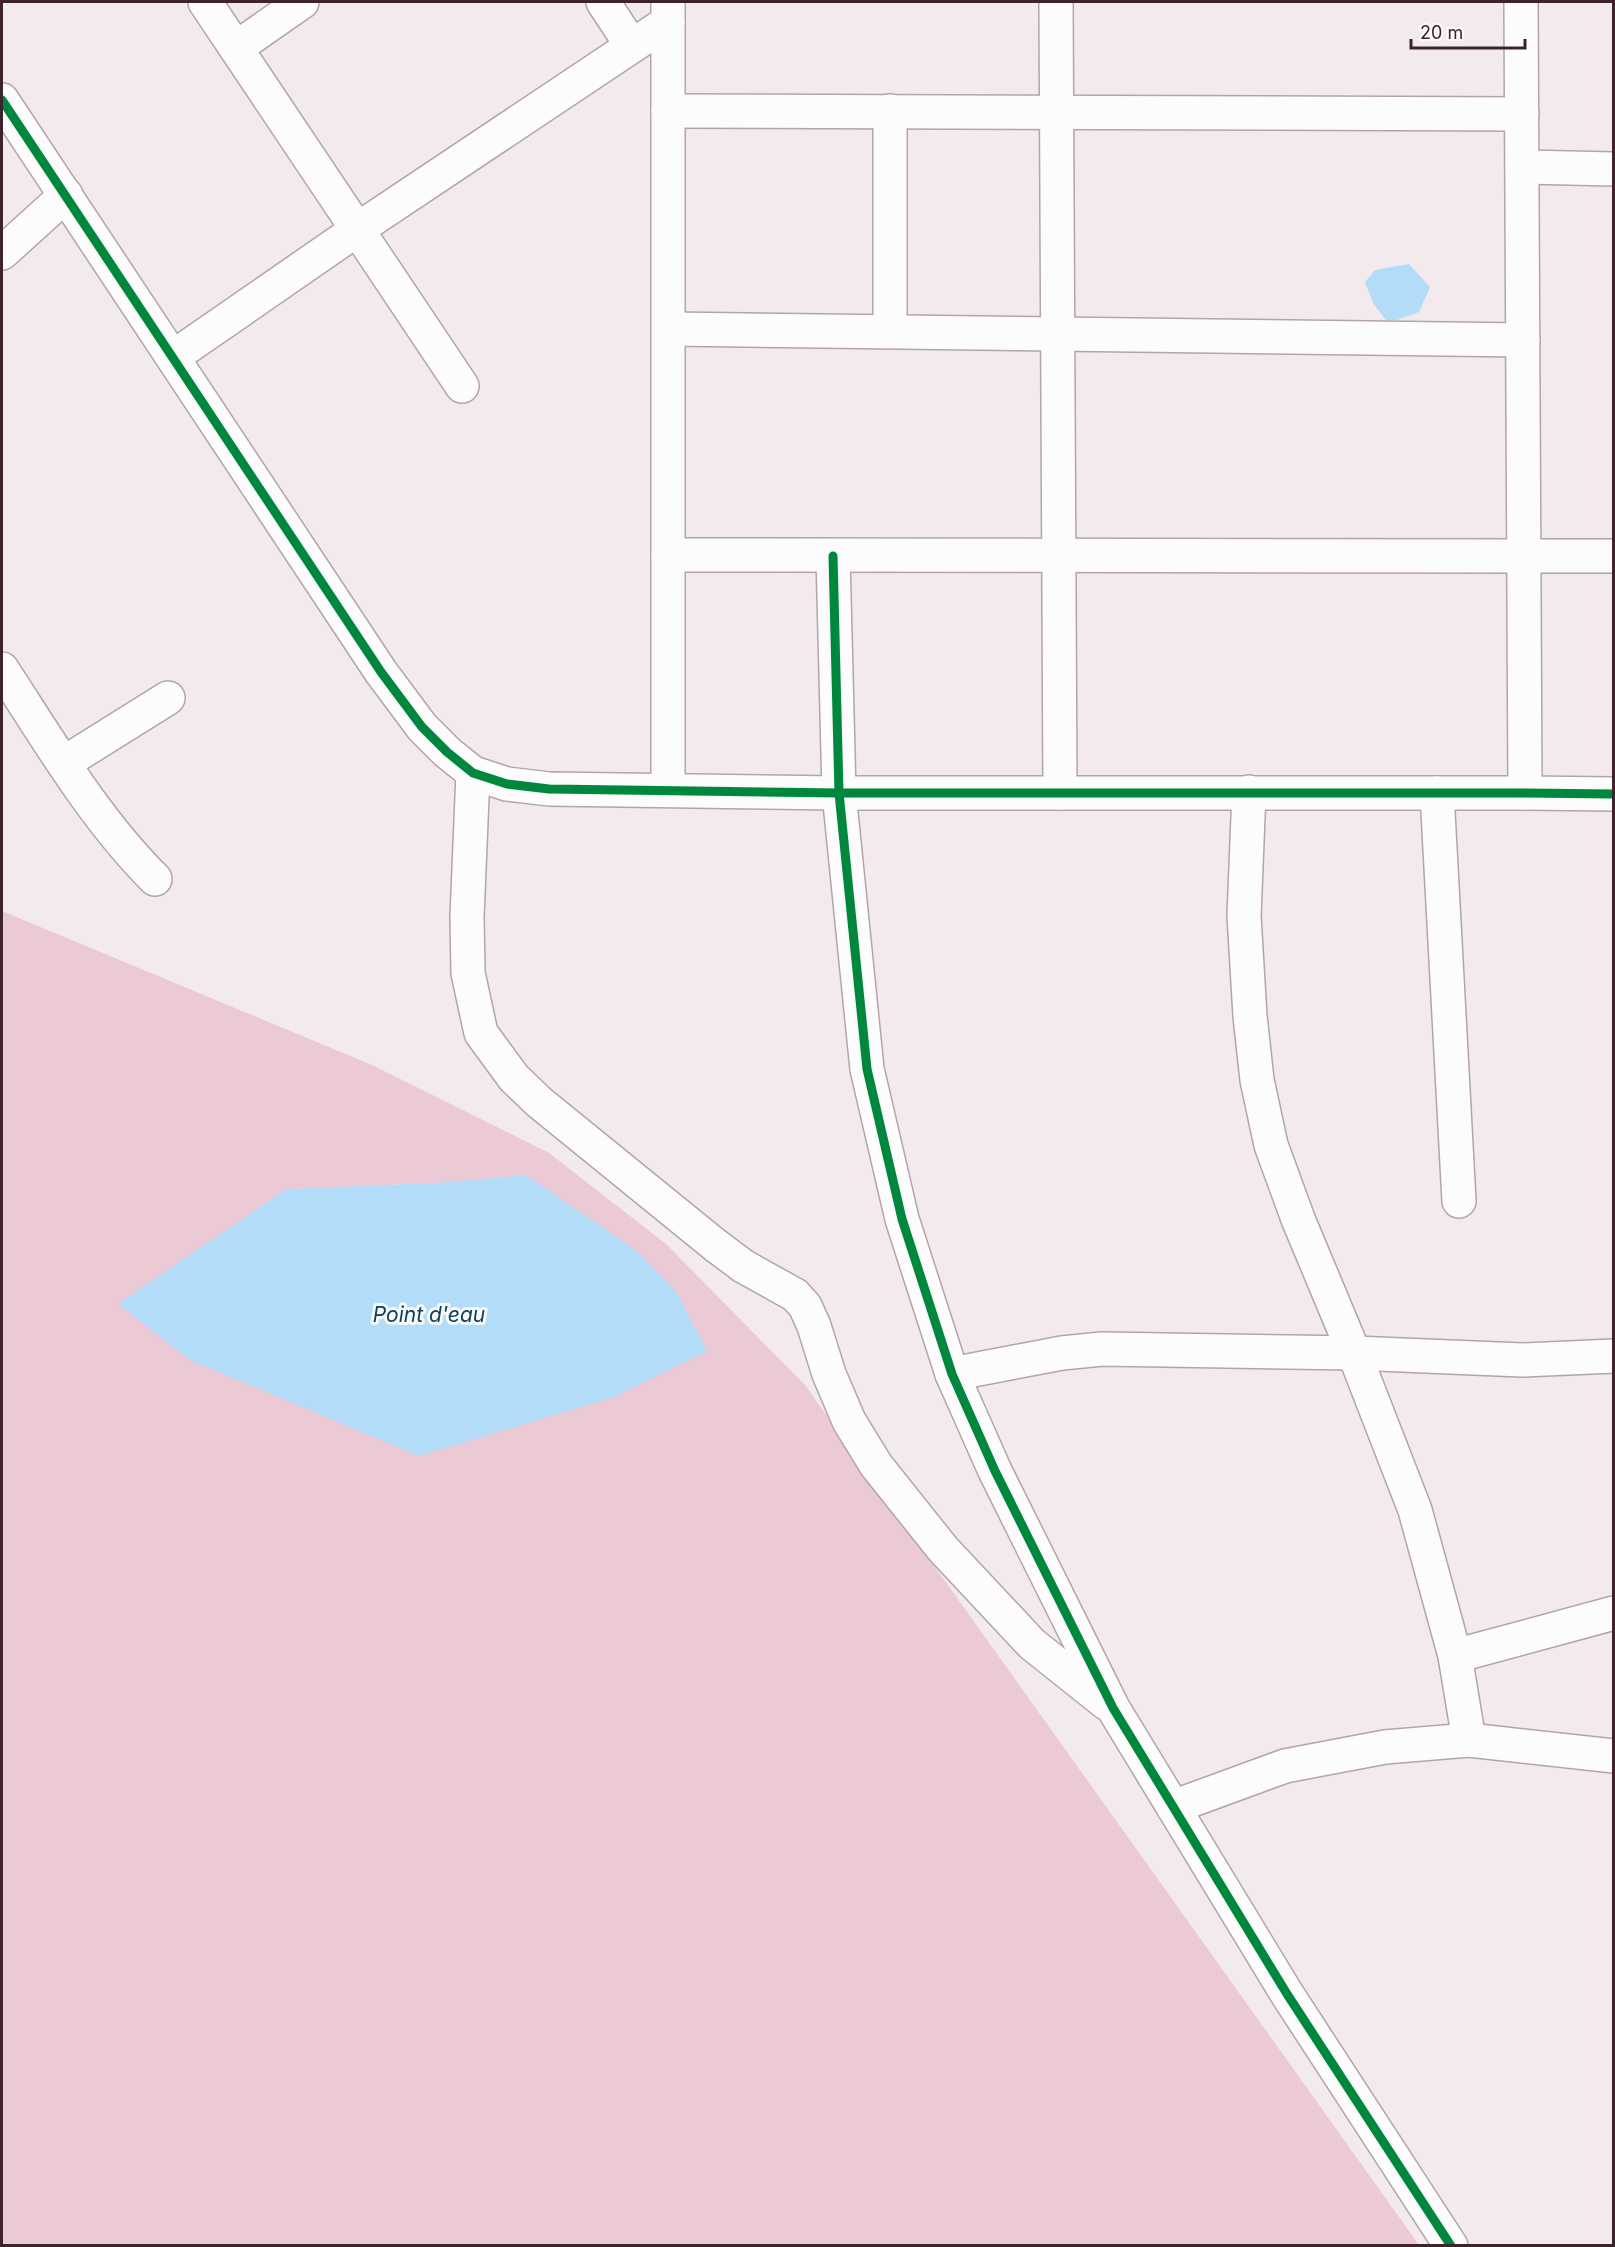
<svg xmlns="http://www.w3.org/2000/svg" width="1615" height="2247" viewBox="0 0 1615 2247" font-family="Inter,sans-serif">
<rect width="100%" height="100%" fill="#f2eaec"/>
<!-- green -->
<path fill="#ebc9d5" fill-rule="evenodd" d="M2 911 372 1065 549 1153 666 1244 805 1385 1419 2245H2ZM526 1175 119 1304 286 1189 435 1183Z"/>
<!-- water -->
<g fill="#b2dcf7">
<polygon points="1409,264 1430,287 1419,312 1397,320 1386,320 1373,303 1365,282 1375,270"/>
<polygon points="526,1175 637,1251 677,1293 707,1351 614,1397 419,1456 190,1360 118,1304 286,1189 435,1183"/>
</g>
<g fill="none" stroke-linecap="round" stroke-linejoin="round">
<defs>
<g id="minor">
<polyline points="205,2 462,386"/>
<polyline points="603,2 632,46"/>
<polyline points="668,2 668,790"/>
<polyline points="1056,2 1060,793"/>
<polyline points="1521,2 1525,793"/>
<polyline points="236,48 302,2"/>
<polyline points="668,111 1522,114"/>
<polyline points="890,111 890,331"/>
<polyline points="1522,167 1614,169"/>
<polyline points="2,253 66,195"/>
<polyline points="669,329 1523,340"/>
<polyline points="173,357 358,229 668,22"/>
<polyline points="668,555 1614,556"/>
<polyline points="833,556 839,793 867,1069 902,1219 952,1374 995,1471 1113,1708 1287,1994 1451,2246"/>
<path d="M2 669C49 741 94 818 155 879"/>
<polyline points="64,763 168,698"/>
<polyline points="473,773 467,917 468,973 481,1033 514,1078 539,1102 715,1245 743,1266 795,1295 805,1306 814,1326 829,1374 849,1421 876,1465 943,1549 1032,1644 1106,1703"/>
<polyline points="1249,792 1244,916 1250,1016 1257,1080 1271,1145 1298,1219 1354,1353 1415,1510 1455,1656 1469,1740"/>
<polyline points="1437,793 1459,1201"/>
<polyline points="952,1374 1062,1353 1102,1349 1354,1353 1522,1360 1614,1356"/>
<polyline points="1455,1656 1614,1613"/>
<polyline points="1173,1807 1285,1766 1385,1747 1469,1740 1614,1756"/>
</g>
<polyline id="tertiary" points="2,100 381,672 422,727 447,752 473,773 507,784 549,789 839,793 1525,793 1614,794"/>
</defs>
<!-- minor casing -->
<use href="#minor" stroke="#b4a4aa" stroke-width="36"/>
<!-- tertiary casing -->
<use href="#tertiary" stroke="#b4a4aa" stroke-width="36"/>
<!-- minor -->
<use href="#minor" stroke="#fdfcfc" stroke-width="33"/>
<!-- tertiary -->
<use href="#tertiary" stroke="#fdfcfc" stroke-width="33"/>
<defs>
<g id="cycleway">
<polyline points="2,100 381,672 422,727 447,752 473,773 507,784 549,789 839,793 1525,793 1614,794"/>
<polyline points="833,556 839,793 867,1069 902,1219 952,1374 995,1471 1113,1708 1287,1994 1451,2246"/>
</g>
</defs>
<!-- cycleway casing -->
<use href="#cycleway" stroke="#f8f8f8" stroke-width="13"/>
<!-- cycleway -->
<use href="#cycleway" stroke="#00873e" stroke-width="9"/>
</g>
<g text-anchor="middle" stroke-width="6" stroke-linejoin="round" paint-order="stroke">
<!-- water labels -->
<g font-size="21" font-style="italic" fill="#0d425c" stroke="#f8f8f8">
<text x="429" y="1322">Point d'eau</text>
</g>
</g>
<!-- border -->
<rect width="1615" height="2247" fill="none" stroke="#3e232e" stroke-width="6"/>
<!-- scale -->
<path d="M1411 39v9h114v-9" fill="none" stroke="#3e232e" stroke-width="3"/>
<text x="1420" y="39" font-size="18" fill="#3e232e" stroke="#f8f8f8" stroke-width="4.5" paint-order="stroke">20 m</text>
</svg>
